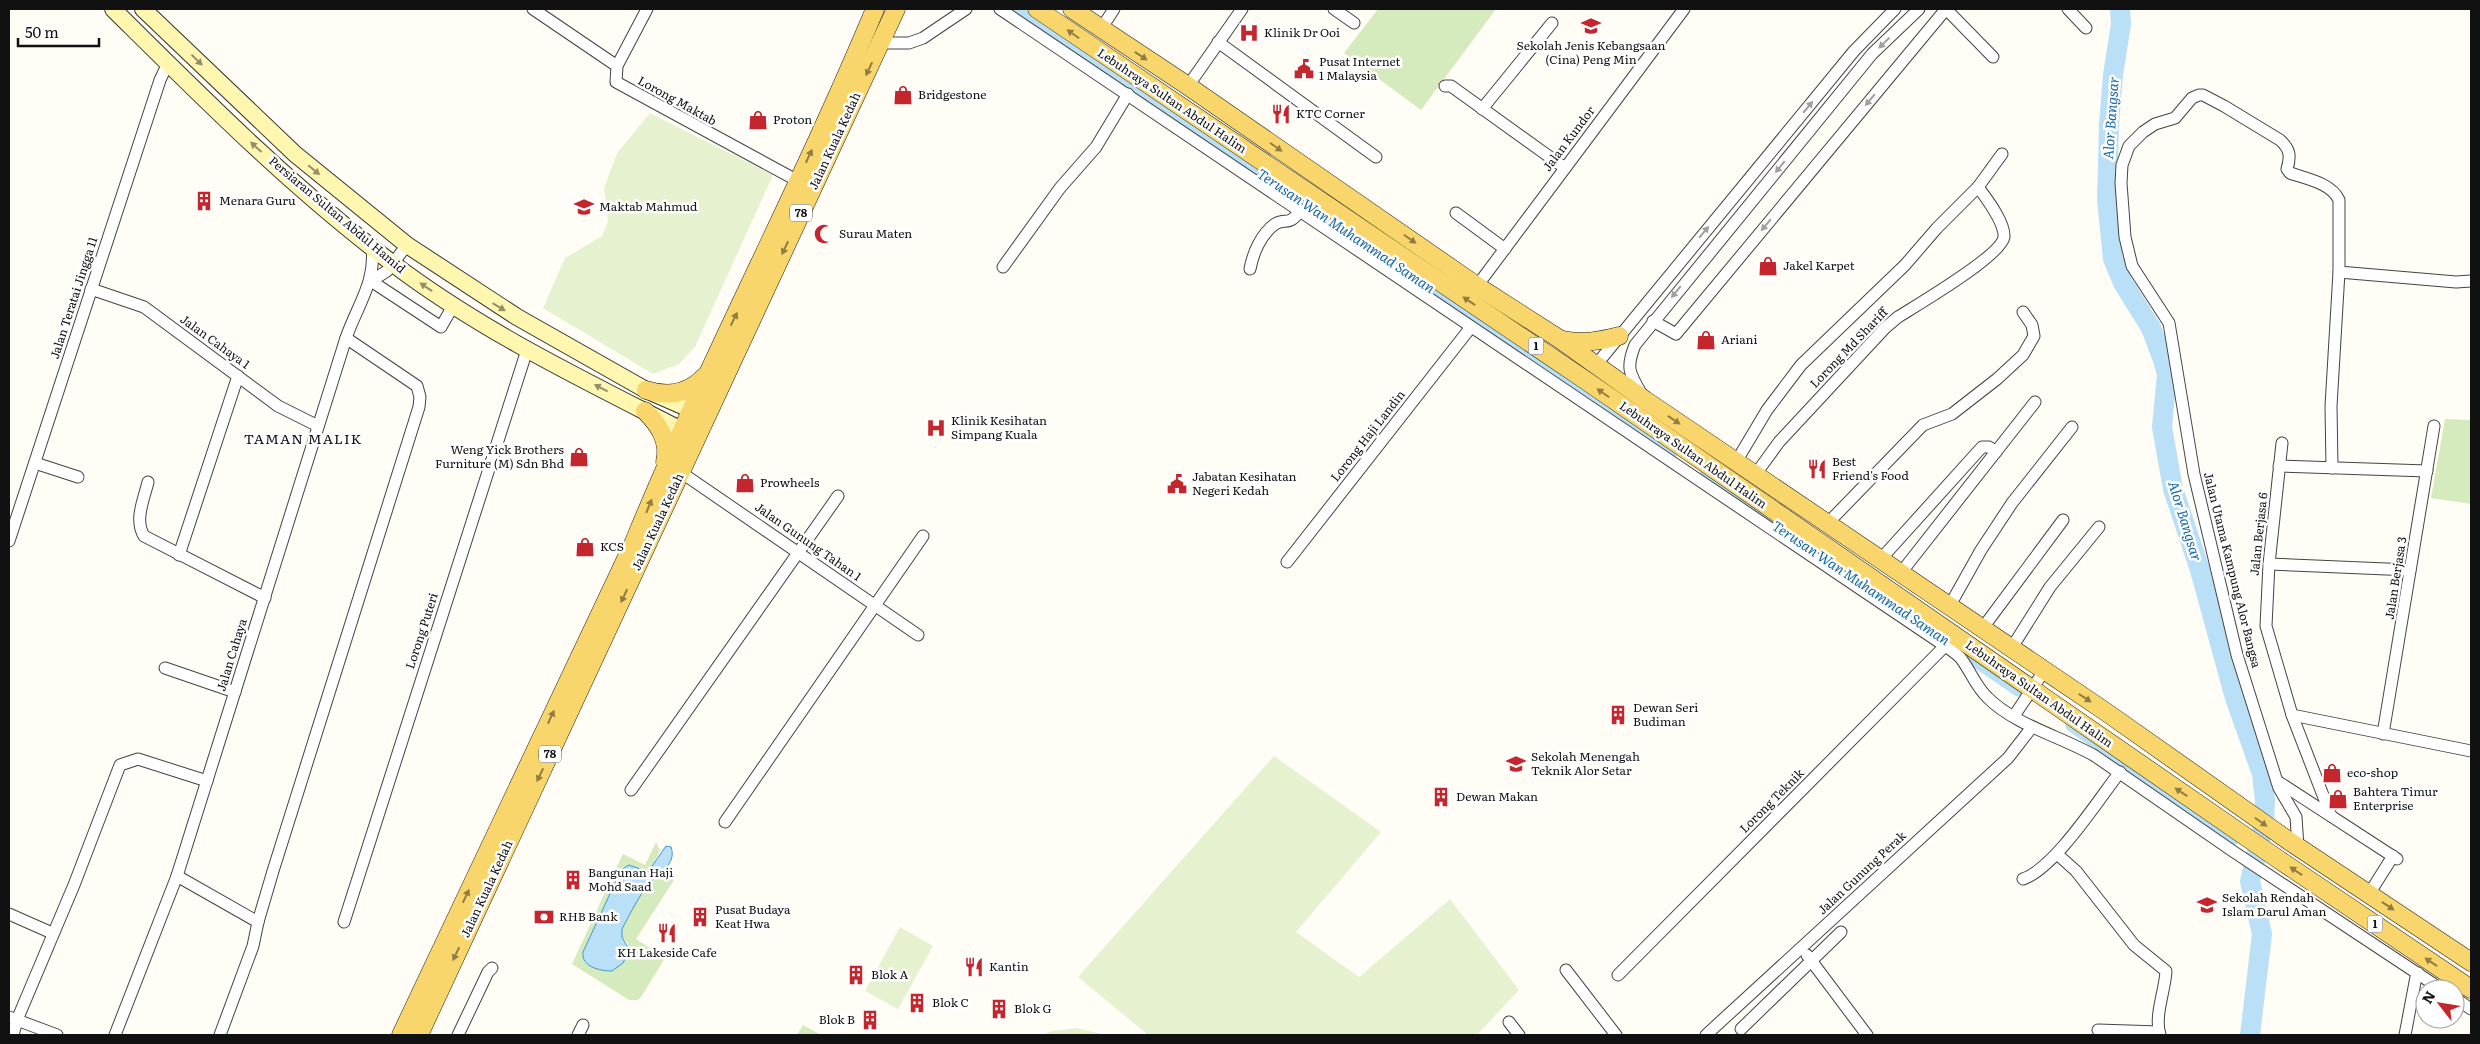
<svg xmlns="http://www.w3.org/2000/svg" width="2480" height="1044" viewBox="0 0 2480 1044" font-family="Literata,serif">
<rect width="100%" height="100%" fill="#fffdf5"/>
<!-- green -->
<g fill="#d5ebbd">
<polygon points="1378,9 1496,9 1421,110 1344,53"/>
<polygon points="2445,419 2471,420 2471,504 2431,498"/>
<polygon points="656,842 660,851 650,870 642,871 584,962 599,969 612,971 628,944 622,937 621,929 646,886 662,873 674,880 636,939 665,958 641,997 638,1000 629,1000 572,964 623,854 645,865"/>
<polygon points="803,1025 821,1035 797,1035"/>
</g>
<!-- pitch -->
<g fill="#e6f2cf">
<polygon points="650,113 773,175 695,347 679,364 653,374 543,308 565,258 602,236 608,221 604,188 617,153"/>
<polygon points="1274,756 1381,832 1296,932 1359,977 1450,899 1519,990 1477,1035 1148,1035 1078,977"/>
<polygon points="900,927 933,946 898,1009 865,991"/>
<polygon points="1077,1028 1105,1035 1043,1035 1052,1031"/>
</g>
<!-- water -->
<path fill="#b9e0f7" stroke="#3f96cf" d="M666 846 671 847C678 866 654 875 645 888 637 901 629 915 622 929V937L629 950 623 963 612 971C600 971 581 967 583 952L621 870 629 865 648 872Z"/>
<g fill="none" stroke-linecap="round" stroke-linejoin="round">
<!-- canal -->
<g stroke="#b9e0f7" stroke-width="11">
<polyline points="1020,9 1672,453"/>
<polyline points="1704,476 1779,527"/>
<polyline points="1955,648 2018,691"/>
<polyline points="2071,726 2233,840"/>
</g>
<!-- river -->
<polyline stroke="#b9e0f7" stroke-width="20" points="2120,9 2121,24 2113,75 2109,124 2107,200 2113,259 2123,283 2151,328 2163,360 2167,374 2162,427 2173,489 2200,570 2235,698 2262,774 2265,800 2264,823 2250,881 2262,934 2250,1035"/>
<defs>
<g id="minor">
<polyline points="533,9 617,66"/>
<polyline points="647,9 617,66 616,82 798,181"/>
<path d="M1000 9 1945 646C1951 650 1958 654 1962 660 1971 672 1976 687 1988 698 2015 725 2062 737 2095 756L2234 852 2441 989"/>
<polyline points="1334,9 1354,23"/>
<polyline points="1946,9 1993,57"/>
<polyline points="2068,9 2086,28"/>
<polyline points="1101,29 1114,9"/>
<polyline points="1218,42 1376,157"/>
<polyline points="881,43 909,43 923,38 966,9"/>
<polyline points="1188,86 1242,9"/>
<polyline points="1445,86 1451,86 1565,168"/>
<polyline points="1482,109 1552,23"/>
<polyline points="1456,213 1505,249"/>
<polyline points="1003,267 1060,188 1096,147 1128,94"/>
<path d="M1250 269C1253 253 1261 234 1275 224 1287 217 1287 228 1301 210"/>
<polyline points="2339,272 2456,282 2471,281"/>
<polyline points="371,281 441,327 453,306"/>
<polyline points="371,281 387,271 407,245"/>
<polyline points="1477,286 1684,9"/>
<polyline points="91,289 144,307 278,406 318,426"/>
<polyline points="1653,321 1676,334 1946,9"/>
<polyline points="1596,365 1854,51 1895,9"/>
<path d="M1641 393C1629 373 1626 367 1635 345L1872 54 1919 9"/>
<polyline points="2282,443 2269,564 2266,626 2292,715 2331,816"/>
<polyline points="1736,462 1767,410 1801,365 1905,265 1937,228 1978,187 2002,154"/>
<polyline points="35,463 78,477"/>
<polyline points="2279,466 2427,471"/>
<polyline points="682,473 918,635"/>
<path d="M1755 475 1779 442 1885 328 1898 317C1917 305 2001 256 2004 237 2005 222 1986 198 1978 187"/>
<path d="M148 482C144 499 134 520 144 536L265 598"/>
<polyline points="1827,524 1923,425 1952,414 1997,379 2023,355 2034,336 2032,325 2023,312"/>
<polyline points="9,541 160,80 168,63"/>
<polyline points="179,555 238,376"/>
<polyline points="1880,560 1982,447 1989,447 1996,452"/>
<polyline points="1287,562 1471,327"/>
<polyline points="2269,564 2410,570"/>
<polyline points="1900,574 2035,402"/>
<polyline points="1949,607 1981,550 2012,503 2072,427"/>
<polyline points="1982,629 2063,520"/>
<polyline points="2011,649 2050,587 2099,527"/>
<polyline points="165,668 235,692"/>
<polyline points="2292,715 2471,751"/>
<polyline points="2014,716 2044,671"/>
<polyline points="2383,734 2434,426"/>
<polyline points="2277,781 2397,859"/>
<polyline points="631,790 838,496"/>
<polyline points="725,822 923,536"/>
<path d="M2298 847 2296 817 2279 788 2237 655 2194 474 2169 323 2132 266 2125 237 2121 183 2122 165 2129 146 2143 132 2155 124 2175 118 2192 98 2199 95H2203L2224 106 2280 140C2290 149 2291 156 2287 169L2290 173C2307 179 2331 183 2339 200V272L2331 406 2332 468"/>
<path d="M2057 854 2076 871 2134 945 2166 971C2165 991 2154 1016 2160 1035"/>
<polyline points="177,876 258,922"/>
<path d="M2023 879C2055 868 2098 800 2120 772"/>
<polyline points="2369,894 2393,856"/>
<polyline points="9,914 52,933"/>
<polyline points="344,922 527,350"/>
<polyline points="1807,955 1867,1035"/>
<polyline points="1566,970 1616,1035"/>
<polyline points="1618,975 1945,646"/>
<polyline points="2455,998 2471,1009"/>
<polyline points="9,1017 57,1035"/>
<polyline points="1509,1022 1519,1035"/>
<polyline points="1741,1029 1841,932"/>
<polyline points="2098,1030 2159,1032"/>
<polyline points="13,1035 17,1020 74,885 120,765 138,759 207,781"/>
<path d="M115 1035 177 876 346 338C357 306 376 282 372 248"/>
<polyline points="220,1035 253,946 258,922 273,871 419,407 420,397 417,386 346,338"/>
<polyline points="458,1035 488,972 492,968"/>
<polyline points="578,1035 583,1025"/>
<polyline points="1706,1035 2008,758 2032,727"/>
<polyline points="2405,1035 2416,977 2418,973"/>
</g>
<g id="secondary">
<path d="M113 9C202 97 291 187 392 263 484 333 590 383 693 436"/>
<polyline points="143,9 295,154 407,245 517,317 646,390 703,415"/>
</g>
<g id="primary">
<polyline points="1037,9 1585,380 2278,859 2471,989"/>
<polyline points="1072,9 1188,86 1477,286 1558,338 1645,400 2106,712 2289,841 2471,962"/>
<path d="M1563 340C1583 344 1599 341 1619 336"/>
<path d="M646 390C668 397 688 394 704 377"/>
<path d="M645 411C659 425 670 441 665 462"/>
<path d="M401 1035 634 542C708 361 800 189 875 9"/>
<polyline points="419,1035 896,9"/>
</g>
</defs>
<!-- minor casing -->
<use href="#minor" stroke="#444" stroke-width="13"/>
<!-- secondary casing -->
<use href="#secondary" stroke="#333" stroke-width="18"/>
<!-- primary casing -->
<use href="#primary" stroke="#222" stroke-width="19"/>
<!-- minor -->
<use href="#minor" stroke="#fff" stroke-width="11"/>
<!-- secondary -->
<use href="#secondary" stroke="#fff6b0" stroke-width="16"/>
<!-- primary -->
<use href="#primary" stroke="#f9d66b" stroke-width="18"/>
</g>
<!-- one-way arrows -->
<defs><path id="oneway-solid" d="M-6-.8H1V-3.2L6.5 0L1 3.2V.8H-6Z" transform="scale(1.25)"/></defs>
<g fill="#917d42">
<use href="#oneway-solid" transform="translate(1073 34) rotate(-145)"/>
<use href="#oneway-solid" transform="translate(1141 56) rotate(33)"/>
<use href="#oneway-solid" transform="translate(869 69) rotate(115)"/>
<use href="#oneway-solid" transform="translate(1276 147) rotate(35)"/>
<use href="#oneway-solid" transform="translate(809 156) rotate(-65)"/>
<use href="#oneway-solid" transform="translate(1410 239) rotate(35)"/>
<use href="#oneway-solid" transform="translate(785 248) rotate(115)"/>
<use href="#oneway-solid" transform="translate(1469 301) rotate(-146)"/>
<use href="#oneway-solid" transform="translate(734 319) rotate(-64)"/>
<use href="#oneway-solid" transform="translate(1603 393) rotate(-145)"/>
<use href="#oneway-solid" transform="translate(1674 420) rotate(34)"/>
<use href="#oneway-solid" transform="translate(649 506) rotate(-68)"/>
<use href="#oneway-solid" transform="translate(624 596) rotate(115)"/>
<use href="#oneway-solid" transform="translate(2085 698) rotate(33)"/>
<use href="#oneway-solid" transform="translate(551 717) rotate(-65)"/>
<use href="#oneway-solid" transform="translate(540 775) rotate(115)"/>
<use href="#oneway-solid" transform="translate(2181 792) rotate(-146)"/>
<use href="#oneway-solid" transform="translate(2261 822) rotate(35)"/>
<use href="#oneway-solid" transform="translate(2296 871) rotate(-146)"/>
<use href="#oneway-solid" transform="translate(466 896) rotate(-65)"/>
<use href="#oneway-solid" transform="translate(2388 906) rotate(34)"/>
<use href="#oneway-solid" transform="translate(456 954) rotate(115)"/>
<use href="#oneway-solid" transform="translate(2431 962) rotate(-146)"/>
</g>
<g fill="#a0a0a0">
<use href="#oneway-solid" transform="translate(1884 43) rotate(136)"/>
<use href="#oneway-solid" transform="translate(1870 100) rotate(130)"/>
<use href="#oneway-solid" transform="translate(1808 107) rotate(-50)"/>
<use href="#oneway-solid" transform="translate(1780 167) rotate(129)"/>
<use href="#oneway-solid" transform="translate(1766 225) rotate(130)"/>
<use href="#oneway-solid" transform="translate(1704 232) rotate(-50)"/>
<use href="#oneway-solid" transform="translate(1676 292) rotate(129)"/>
</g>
<g fill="#948f68">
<use href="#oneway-solid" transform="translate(197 60) rotate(44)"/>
<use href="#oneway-solid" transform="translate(256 147) rotate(-138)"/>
<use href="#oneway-solid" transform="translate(314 170) rotate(39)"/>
<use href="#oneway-solid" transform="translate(426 287) rotate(-146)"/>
<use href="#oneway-solid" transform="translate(499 307) rotate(31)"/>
<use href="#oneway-solid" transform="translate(601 388) rotate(-153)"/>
</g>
<!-- icons -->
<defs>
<symbol id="school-bare" viewBox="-9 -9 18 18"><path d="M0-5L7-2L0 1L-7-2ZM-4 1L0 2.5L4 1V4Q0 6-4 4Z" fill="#c4262e" stroke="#fff" stroke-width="2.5" paint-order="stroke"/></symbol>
<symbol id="hospital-bare" viewBox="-9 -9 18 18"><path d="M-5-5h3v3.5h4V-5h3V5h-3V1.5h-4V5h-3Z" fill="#c4262e" stroke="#fff" stroke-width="2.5" paint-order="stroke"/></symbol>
<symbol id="civic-bare" viewBox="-9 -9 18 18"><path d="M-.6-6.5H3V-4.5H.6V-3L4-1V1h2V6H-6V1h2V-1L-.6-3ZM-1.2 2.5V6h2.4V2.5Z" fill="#c4262e" stroke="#fff" stroke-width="2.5" paint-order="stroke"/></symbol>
<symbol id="shop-bare" viewBox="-9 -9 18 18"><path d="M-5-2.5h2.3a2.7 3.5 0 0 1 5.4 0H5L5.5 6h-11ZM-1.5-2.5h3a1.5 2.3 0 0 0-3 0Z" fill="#c4262e" stroke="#fff" stroke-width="2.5" paint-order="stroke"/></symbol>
<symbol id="restaurant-bare" viewBox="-9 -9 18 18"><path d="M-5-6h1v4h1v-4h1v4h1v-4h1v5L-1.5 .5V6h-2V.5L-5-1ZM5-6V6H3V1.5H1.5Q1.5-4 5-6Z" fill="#c4262e" stroke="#fff" stroke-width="2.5" paint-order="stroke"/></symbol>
<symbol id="building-bare" viewBox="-9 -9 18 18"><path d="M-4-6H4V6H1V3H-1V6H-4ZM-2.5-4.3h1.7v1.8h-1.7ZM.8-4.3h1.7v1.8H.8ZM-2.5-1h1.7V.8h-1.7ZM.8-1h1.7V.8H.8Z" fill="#c4262e" stroke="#fff" stroke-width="2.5" paint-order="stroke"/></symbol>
<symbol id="mosque-bare" viewBox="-9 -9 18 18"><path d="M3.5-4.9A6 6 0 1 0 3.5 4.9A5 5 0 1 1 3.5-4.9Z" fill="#c4262e" stroke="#fff" stroke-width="2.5" paint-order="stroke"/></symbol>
<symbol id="bank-bare" viewBox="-9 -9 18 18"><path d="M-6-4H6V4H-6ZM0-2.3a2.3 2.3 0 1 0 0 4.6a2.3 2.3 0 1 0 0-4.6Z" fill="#c4262e" stroke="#fff" stroke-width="2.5" paint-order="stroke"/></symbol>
</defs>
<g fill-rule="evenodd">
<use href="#school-bare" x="1577" y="12" width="28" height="28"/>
<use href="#hospital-bare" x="1235" y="19" width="28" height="28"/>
<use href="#civic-bare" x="1290" y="55" width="28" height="28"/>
<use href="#shop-bare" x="889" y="81" width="28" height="28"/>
<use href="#restaurant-bare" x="1267" y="100" width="28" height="28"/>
<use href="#shop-bare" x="744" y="106" width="28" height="28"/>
<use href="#building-bare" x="190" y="187" width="28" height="28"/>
<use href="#school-bare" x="570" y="193" width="28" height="28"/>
<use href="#mosque-bare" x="810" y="220" width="28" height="28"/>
<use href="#shop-bare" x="1754" y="252" width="28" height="28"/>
<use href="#shop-bare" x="1692" y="326" width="28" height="28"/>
<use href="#hospital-bare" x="922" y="414" width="28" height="28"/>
<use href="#shop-bare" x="565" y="443" width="28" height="28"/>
<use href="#restaurant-bare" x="1803" y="455" width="28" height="28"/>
<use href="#shop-bare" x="731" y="469" width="28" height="28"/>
<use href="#civic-bare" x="1163" y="470" width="28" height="28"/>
<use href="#shop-bare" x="571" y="533" width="28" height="28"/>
<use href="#building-bare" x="1604" y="701" width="28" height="28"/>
<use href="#school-bare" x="1502" y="750" width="28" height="28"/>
<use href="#shop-bare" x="2318" y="759" width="28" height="28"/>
<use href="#building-bare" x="1427" y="783" width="28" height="28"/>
<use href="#shop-bare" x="2324" y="785" width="28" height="28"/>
<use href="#building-bare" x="559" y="866" width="28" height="28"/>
<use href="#school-bare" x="2193" y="891" width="28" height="28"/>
<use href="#bank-bare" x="530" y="903" width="28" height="28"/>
<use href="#building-bare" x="686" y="903" width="28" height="28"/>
<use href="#restaurant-bare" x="653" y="919" width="28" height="28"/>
<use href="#restaurant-bare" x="960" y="953" width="28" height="28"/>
<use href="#building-bare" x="842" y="961" width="28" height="28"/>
<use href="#building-bare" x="903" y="989" width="28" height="28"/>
<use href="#building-bare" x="985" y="995" width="28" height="28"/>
<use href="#building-bare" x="856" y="1006" width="28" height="28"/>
</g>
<g text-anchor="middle" stroke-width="5" stroke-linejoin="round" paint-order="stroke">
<!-- shield labels -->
<g fill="#fff" stroke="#585858" stroke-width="1">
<rect x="790" y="204.5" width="22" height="17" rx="4"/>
<rect x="1528.5" y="337.5" width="15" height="17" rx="4"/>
<rect x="539" y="745.5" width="22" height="17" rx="4"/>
<rect x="2367.5" y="915.5" width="15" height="17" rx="4"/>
</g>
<g font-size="11" font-weight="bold" fill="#111">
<text x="801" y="217">78</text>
<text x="1536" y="350">1</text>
<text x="550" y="758">78</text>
<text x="2375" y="928">1</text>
</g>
<!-- poi labels -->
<g font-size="12" fill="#111" stroke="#fff" text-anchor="start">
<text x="1264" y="37">Klinik Dr Ooi</text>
<text x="1591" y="50" text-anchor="middle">Sekolah Jenis Kebangsaan<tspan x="1591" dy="14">(Cina) Peng Min</tspan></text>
<text x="1319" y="66">Pusat Internet<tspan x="1319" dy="14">1 Malaysia</tspan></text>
<text x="918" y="99">Bridgestone</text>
<text x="1296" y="118">KTC Corner</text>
<text x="773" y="124">Proton</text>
<text x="219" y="205">Menara Guru</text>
<text x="599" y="211">Maktab Mahmud</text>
<text x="839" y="238">Surau Maten</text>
<text x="1783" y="270">Jakel Karpet</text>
<text x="1721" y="344">Ariani</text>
<text x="951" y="425">Klinik Kesihatan<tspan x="951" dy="14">Simpang Kuala</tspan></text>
<text x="564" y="454" text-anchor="end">Weng Yick Brothers<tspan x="564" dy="14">Furniture (M) Sdn Bhd</tspan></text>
<text x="1832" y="466">Best<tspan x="1832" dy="14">Friend's Food</tspan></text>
<text x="1192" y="481">Jabatan Kesihatan<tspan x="1192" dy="14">Negeri Kedah</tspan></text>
<text x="760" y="487">Prowheels</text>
<text x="600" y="551">KCS</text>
<text x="1633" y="712">Dewan Seri<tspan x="1633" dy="14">Budiman</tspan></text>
<text x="1531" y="761">Sekolah Menengah<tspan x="1531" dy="14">Teknik Alor Setar</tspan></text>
<text x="2347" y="777">eco-shop</text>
<text x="2353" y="796">Bahtera Timur<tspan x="2353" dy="14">Enterprise</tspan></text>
<text x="1456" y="801">Dewan Makan</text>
<text x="588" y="877">Bangunan Haji<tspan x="588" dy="14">Mohd Saad</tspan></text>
<text x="2222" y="902">Sekolah Rendah<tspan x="2222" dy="14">Islam Darul Aman</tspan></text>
<text x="715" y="914">Pusat Budaya<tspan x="715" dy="14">Keat Hwa</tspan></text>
<text x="559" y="921">RHB Bank</text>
<text x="667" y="957" text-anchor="middle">KH Lakeside Cafe</text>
<text x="989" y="971">Kantin</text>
<text x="871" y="979">Blok A</text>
<text x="932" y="1007">Blok C</text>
<text x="1014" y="1013">Blok G</text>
<text x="855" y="1024" text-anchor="end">Blok B</text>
</g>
<!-- street labels -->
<g font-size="12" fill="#111" stroke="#fff">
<text transform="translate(677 101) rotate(29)" y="4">Lorong Maktab</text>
<text transform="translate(1172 101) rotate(34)" y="4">Lebuhraya Sultan Abdul Halim</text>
<text transform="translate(1569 139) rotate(-53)" y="4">Jalan Kundor</text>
<text transform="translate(835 141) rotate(-65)" y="4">Jalan Kuala Kedah</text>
<text transform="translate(337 215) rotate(40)" y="4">Persiaran Sultan Abdul Hamid</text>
<text transform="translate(74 298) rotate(-72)" y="4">Jalan Teratai Jingga 11</text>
<text transform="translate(215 342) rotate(36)" y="4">Jalan Cahaya 1</text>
<text transform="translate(1849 348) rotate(-46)" y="4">Lorong Md Shariff</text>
<text transform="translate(1368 436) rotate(-52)" y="4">Lorong Haji Landin</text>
<text transform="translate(1693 455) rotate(35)" y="4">Lebuhraya Sultan Abdul Halim</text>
<text transform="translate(658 522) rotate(-65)" y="4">Jalan Kuala Kedah</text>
<text transform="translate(2259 534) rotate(-84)" y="4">Jalan Berjasa 6</text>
<text transform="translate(808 542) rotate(35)" y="4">Jalan Gunung Tahan 1</text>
<text transform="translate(2232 570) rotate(76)" y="4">Jalan Utama Kampung Alor Bangsa</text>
<text transform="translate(2396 578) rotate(-81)" y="4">Jalan Berjasa 3</text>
<text transform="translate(422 631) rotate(-72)" y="4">Lorong Puteri</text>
<text transform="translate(232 655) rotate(-73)" y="4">Jalan Cahaya</text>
<text transform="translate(2039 694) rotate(35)" y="4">Lebuhraya Sultan Abdul Halim</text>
<text transform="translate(1772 801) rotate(-45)" y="4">Lorong Teknik</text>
<text transform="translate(1862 873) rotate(-43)" y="4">Jalan Gunung Perak</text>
<text transform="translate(487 889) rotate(-65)" y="4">Jalan Kuala Kedah</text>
</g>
<!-- water labels -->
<g font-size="14" font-style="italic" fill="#1768a6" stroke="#fff">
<text transform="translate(2111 118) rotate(-86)" y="5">Alor Bangsar</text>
<text transform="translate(1346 231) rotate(34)" y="5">Terusan Wan Muhammad Saman</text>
<text transform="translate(2185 521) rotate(73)" y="5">Alor Bangsar</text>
<text transform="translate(1861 583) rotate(34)" y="5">Terusan Wan Muhammad Saman</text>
</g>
<!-- neighbourhood labels -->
<g font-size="14" letter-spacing="1" fill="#111" stroke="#fff">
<text x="303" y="444">TAMAN MALIK</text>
</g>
</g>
<!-- border -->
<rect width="2480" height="1044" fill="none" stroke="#111111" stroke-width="20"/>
<!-- north arrow -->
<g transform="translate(2440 1004) rotate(301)"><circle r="24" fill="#ffffff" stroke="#a0a0a0"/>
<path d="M0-4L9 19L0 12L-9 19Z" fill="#c4262e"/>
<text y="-8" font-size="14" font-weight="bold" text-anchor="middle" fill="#111111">N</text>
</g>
<!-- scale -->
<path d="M18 38v8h81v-8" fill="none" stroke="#111111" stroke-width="2.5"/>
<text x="25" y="38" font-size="15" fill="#111111" stroke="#ffffff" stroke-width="4" paint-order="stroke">50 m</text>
</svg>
